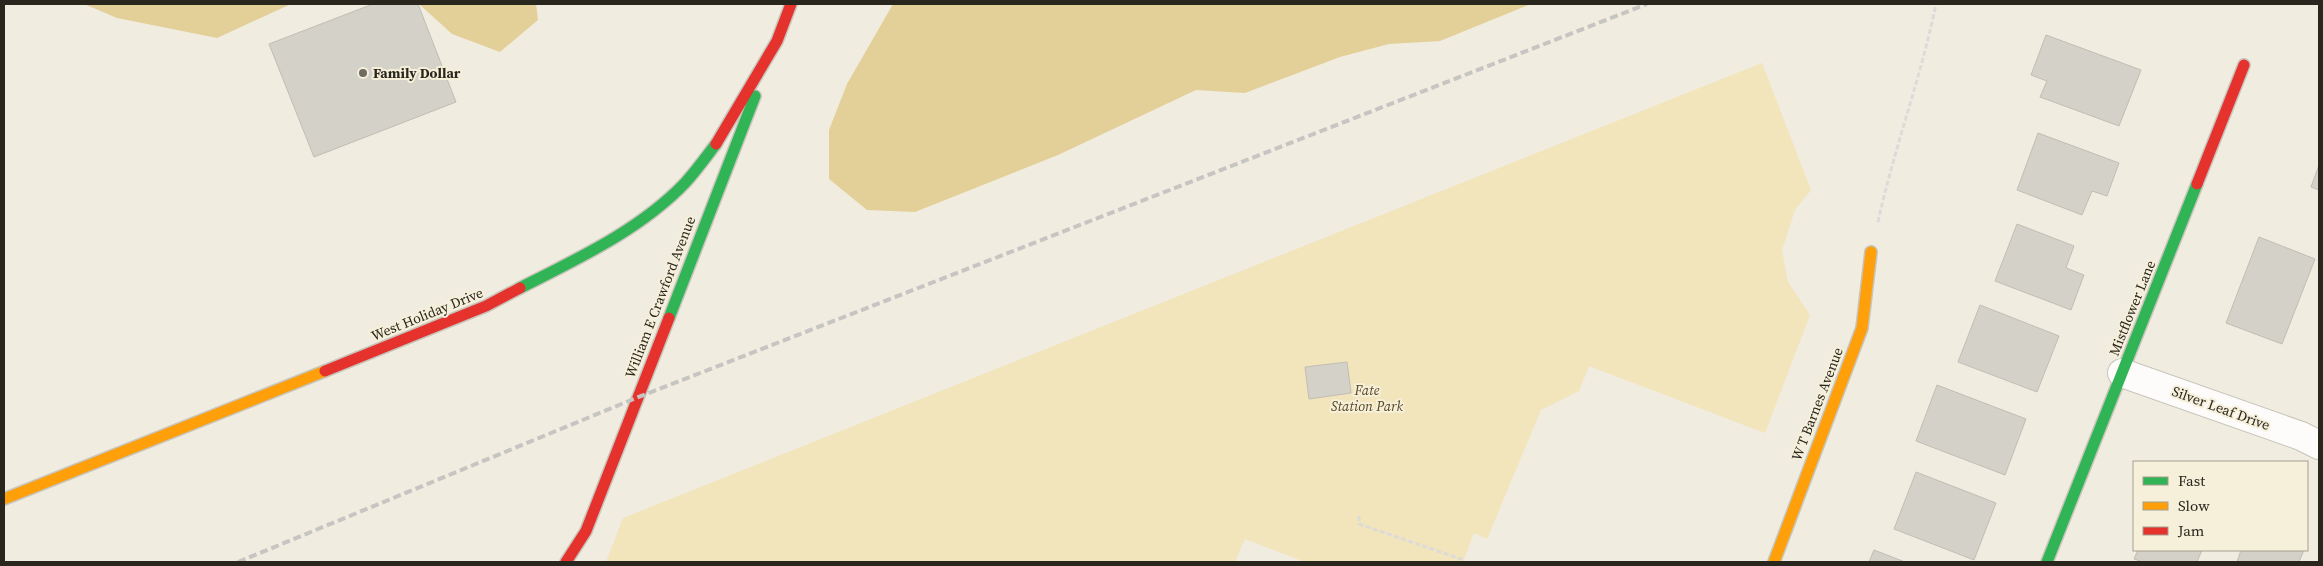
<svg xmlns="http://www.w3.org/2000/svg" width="2323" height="566" viewBox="0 0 2323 566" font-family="'Source Serif 4',serif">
<rect width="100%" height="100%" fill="#f0ece0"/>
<!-- green -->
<polygon fill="#f2e4bb" points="1762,63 1811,190 1795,210 1782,250 1788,282 1810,315 1765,433 1589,366 1579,391 1541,410 1487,539 1474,533 1463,562 1305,562 1245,539 1235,562 606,562 623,518"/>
<!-- forest -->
<g fill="#e3d098">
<polygon points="84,4 291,4 217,38 117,18"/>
<polygon points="419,4 536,4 538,20 500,52 452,34"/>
<polygon points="893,4 1531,4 1440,41 1389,44 1340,57 1245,93 1196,90 1058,155 915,212 867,210 829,179 829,130 847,84"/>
</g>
<!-- building -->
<g fill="#d4d1c8" stroke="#c0bdb4">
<polygon points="373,4 418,4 456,102 314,157 269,44"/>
<polygon points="2046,35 2141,70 2119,126 2040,97 2047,81 2031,75"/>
<polygon points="2038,133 2119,163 2107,196 2092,191 2082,215 2017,190"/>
<polygon points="2319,165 2319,190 2311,187"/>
<polygon points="2017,224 2074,246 2066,268 2084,275 2071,310 1995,281"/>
<polygon points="2259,237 2315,259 2282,344 2226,323"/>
<polygon points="1980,305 2059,336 2037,392 1958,362"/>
<polygon points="1347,362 1351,393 1309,399 1305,367"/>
<polygon points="1937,385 2026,419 2005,475 1916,441"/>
<polygon points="1916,472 1996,503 1974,560 1894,529"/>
<polygon points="1874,550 1905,562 1869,562"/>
<polygon points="2138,550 2202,550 2197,562 2143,562 2134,559"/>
<polygon points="2241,550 2304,550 2299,562 2237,562"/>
</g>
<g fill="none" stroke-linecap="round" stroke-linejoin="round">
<defs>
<polyline id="street" points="2122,373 2301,436 2319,445"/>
<g id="fast">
<path d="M520 288C577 259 640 230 685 183 696 171 706 157 716 144"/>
<polyline points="669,318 755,96"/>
<polyline points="2047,562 2197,184"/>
</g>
<g id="slow">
<polyline points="4,499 325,371"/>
<polyline points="1774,562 1862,328 1871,252"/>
</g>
<g id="jam">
<polyline points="716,144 777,41 791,4"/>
<polyline points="2197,184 2244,65"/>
<polyline points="325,371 486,306 520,288"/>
<polyline points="566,562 586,531 669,318"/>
</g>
</defs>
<!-- street casing -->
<use href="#street" stroke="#c7c4bb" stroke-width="30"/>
<!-- fast casing -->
<use href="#fast" stroke="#c7c4bb" stroke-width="14"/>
<!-- slow casing -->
<use href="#slow" stroke="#c7c4bb" stroke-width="14"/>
<!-- jam casing -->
<use href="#jam" stroke="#c7c4bb" stroke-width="14"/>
<!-- path -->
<g stroke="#dcdbd8" stroke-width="3" stroke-dasharray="5 2.5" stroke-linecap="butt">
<path d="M1878 222C1894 148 1921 78 1936 4"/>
<polyline points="1359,516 1359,524 1464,560"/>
</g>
<!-- street -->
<use href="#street" stroke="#fdfcfa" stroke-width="28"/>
<!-- fast -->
<use href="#fast" stroke="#30b455" stroke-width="11"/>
<!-- slow -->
<use href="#slow" stroke="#ff9f0a" stroke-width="11"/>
<!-- jam -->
<use href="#jam" stroke="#e5322d" stroke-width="11"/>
<!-- rail -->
<polyline stroke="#c6c5c1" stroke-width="4" stroke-dasharray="8 4" stroke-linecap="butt" points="238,562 636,398 1647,4"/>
</g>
<!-- markers -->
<circle fill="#6f6b62" stroke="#f6efda" stroke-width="2" cx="363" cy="73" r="5"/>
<g text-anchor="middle" stroke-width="4" stroke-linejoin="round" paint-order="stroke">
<!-- poi labels -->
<g font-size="14" font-weight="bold" fill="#29261e" stroke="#f6efda" text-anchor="start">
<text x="373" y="78">Family Dollar</text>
</g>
<!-- street labels -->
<g font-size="14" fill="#29261e" stroke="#f6efda">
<text transform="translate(660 297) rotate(-69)" y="5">William E Crawford Avenue</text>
<text transform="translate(2132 308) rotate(-68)" y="5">Mistflower Lane</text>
<text transform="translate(427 314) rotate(-22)" y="5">West Holiday Drive</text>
<text transform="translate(1817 404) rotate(-69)" y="5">W T Barnes Avenue</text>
<text transform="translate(2221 408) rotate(20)" y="5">Silver Leaf Drive</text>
</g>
<!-- park labels -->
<g font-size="14" font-style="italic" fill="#554821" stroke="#f6efda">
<text x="1367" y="395">Fate<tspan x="1367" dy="16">Station Park</tspan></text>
</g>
</g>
<!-- border -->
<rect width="2323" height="566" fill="none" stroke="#29261e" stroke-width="10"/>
<!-- legend -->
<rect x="2133" y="461" width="175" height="90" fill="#f6efda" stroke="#a49f8f"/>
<rect x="2143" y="477" width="25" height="8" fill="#30b455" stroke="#a49f8f"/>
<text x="2178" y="486" font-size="15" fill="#29261e">Fast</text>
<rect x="2143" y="502" width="25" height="8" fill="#ff9f0a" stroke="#a49f8f"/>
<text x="2178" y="511" font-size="15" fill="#29261e">Slow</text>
<rect x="2143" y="527" width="25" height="8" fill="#e5322d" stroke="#a49f8f"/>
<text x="2178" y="536" font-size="15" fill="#29261e">Jam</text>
</svg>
